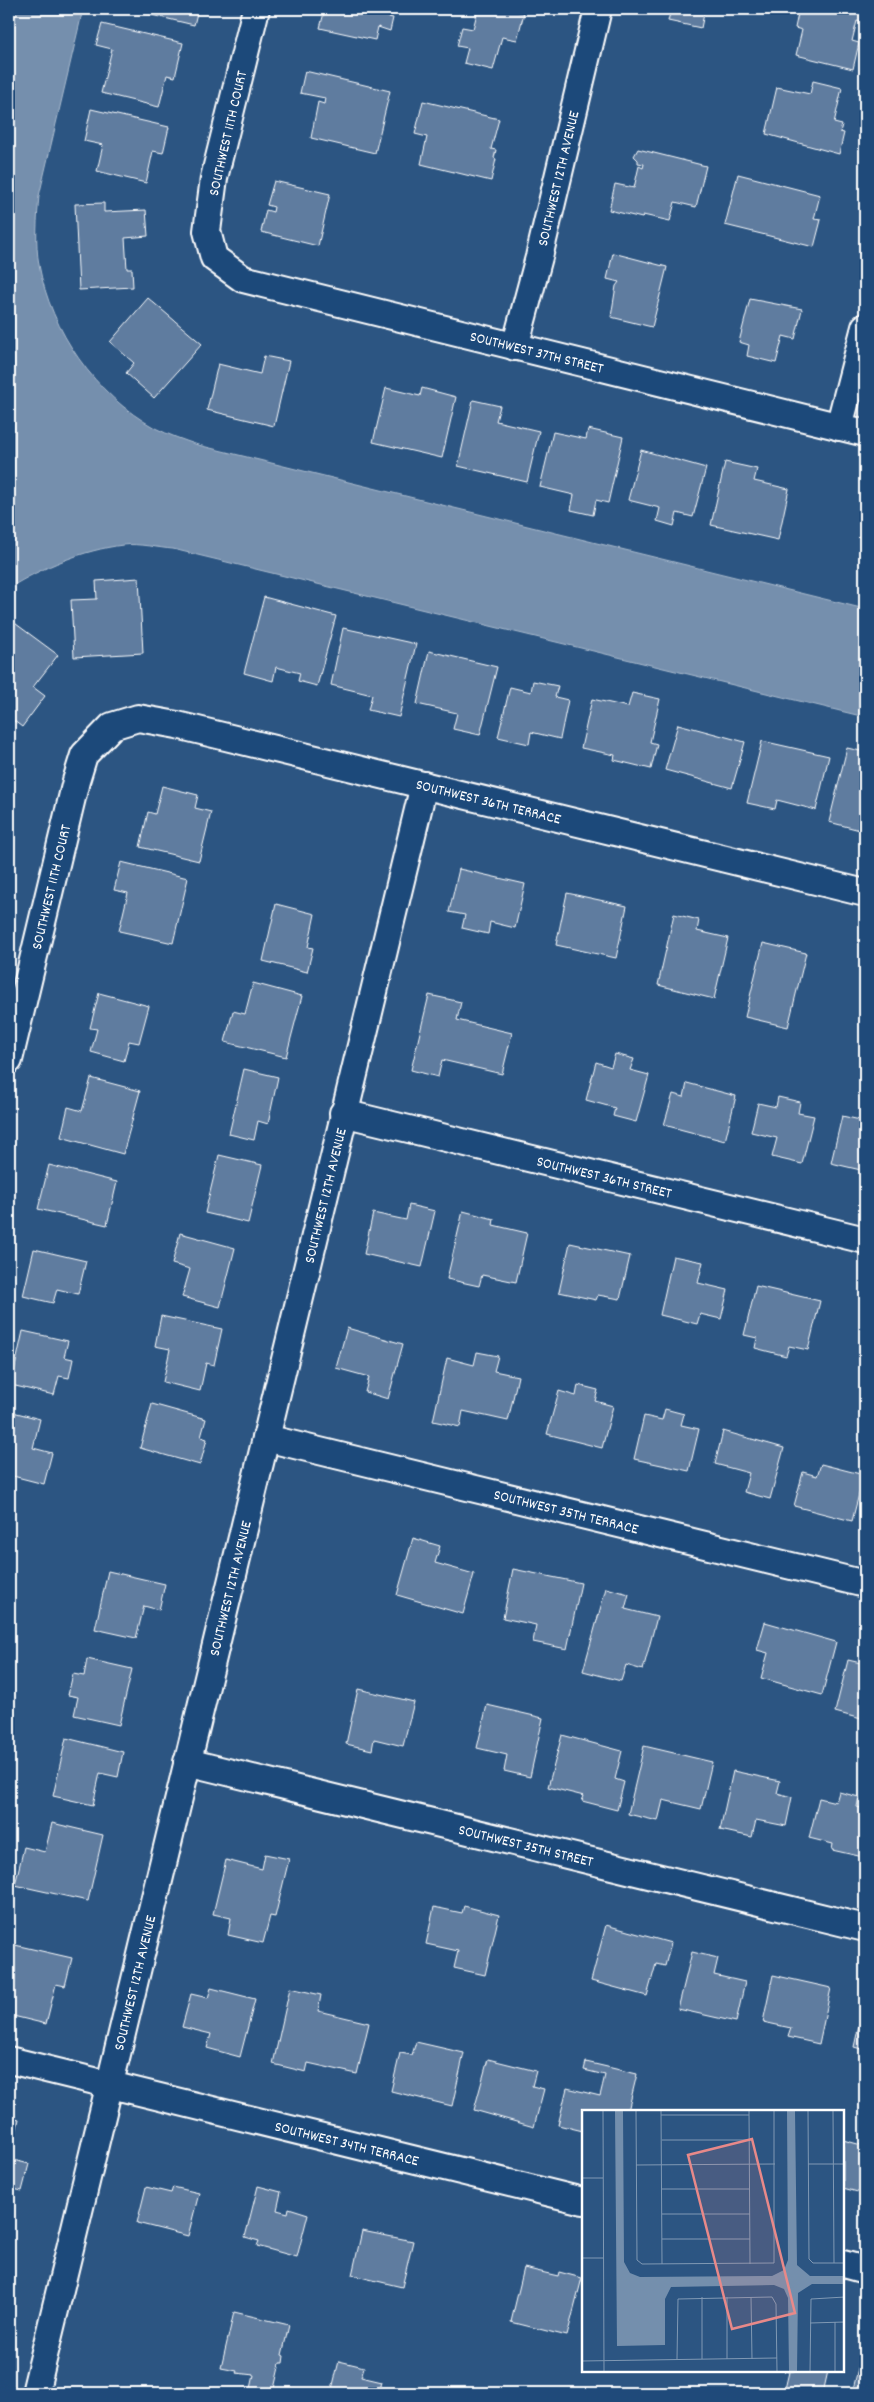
<svg xmlns="http://www.w3.org/2000/svg" width="874" height="2402" viewBox="0 0 874 2402" font-family="Dekko,sans-serif">
<rect width="100%" height="100%" fill="#2c5582"/>
<filter id="ink" filterUnits="userSpaceOnUse"><feTurbulence type="fractalNoise" baseFrequency=".02" numOctaves="2"/><feDisplacementMap in="SourceGraphic" scale="10" xChannelSelector="R" yChannelSelector="G"/><feConvolveMatrix kernelMatrix="1 2 1 2 8 2 1 2 1" color-interpolation-filters="sRGB"/></filter>
<g filter="url(#ink)">
<!-- water -->
<path fill="#748fad" stroke="#acbcce" d="M9 9H83L39 196C37 218 35 242 39 265 51 331 95 395 155 428 169 435 183 440 198 445L865 609V717L173 549C158 548 139 543 123 545 83 550 43 567 9 588Z"/>
<!-- building -->
<g fill="#5e7c9f" stroke="#fff">
<polygon points="126,9 198,9 194,25"/>
<polygon points="325,9 342,11 342,9 382,9 380,15 393,18 390,31 378,27 375,40 320,28"/>
<polygon points="478,9 506,9 524,13 517,40 502,37 493,70 464,63 468,48 457,46 462,27 473,29"/>
<polygon points="671,9 705,9 701,28 668,21"/>
<polygon points="799,9 865,9 864,19 862,19 861,22 857,21 852,41 859,43 853,69 796,55 802,30 795,28"/>
<polygon points="102,24 183,43 175,77 167,75 159,107 101,93 112,49 96,45"/>
<polygon points="305,71 390,91 375,153 311,138 318,102 324,104 325,98 300,93"/>
<polygon points="813,81 842,88 834,123 842,125 840,132 844,133 839,154 766,134 777,87 810,94"/>
<polygon points="423,101 499,119 491,149 496,150 494,158 496,159 491,181 421,164 427,137 415,134"/>
<polygon points="91,109 169,127 163,153 153,151 146,183 97,171 103,145 84,141"/>
<polygon points="638,149 706,166 696,207 675,202 670,221 643,215 642,218 609,210 615,184 634,188 639,166 643,168 644,164 638,163 638,160 634,156"/>
<polygon points="738,174 820,195 814,219 821,220 814,247 725,225"/>
<polygon points="274,181 330,194 318,246 261,232 266,210 273,212 274,207 267,205"/>
<polygon points="104,203 104,212 146,210 148,236 125,238 127,269 132,269 133,287 79,290 75,204"/>
<polygon points="613,253 667,267 652,327 611,317 616,286 619,282 607,279"/>
<polygon points="148,298 202,344 154,398 126,373 134,363 110,342"/>
<polygon points="750,299 802,309 795,339 783,336 776,363 747,356 749,345 739,342"/>
<polygon points="264,356 289,361 274,426 207,410 218,364 260,374"/>
<polygon points="386,388 420,396 422,388 456,397 442,458 373,442"/>
<polygon points="473,400 500,406 496,421 539,431 527,482 458,466"/>
<polygon points="588,429 623,437 608,503 596,500 593,515 571,510 574,495 540,487 553,432 586,439"/>
<polygon points="641,450 706,468 693,517 677,513 674,526 657,521 660,508 628,500"/>
<polygon points="725,462 757,469 754,481 789,489 778,540 711,525"/>
<polygon points="139,578 143,653 74,657 71,600 97,599 96,581"/>
<polygon points="264,597 336,616 317,686 298,681 300,673 276,667 273,681 244,673"/>
<polygon points="12,621 58,655 33,687 45,696 22,727 9,717 9,625"/>
<polygon points="343,628 416,644 399,717 368,710 372,695 331,685"/>
<polygon points="429,651 497,667 480,735 453,729 457,713 417,704"/>
<polygon points="533,681 558,686 555,697 568,700 560,739 531,732 529,744 498,737 510,687 531,692"/>
<polygon points="632,693 660,699 650,742 657,744 651,769 614,760 615,755 581,748 592,699 628,707"/>
<polygon points="678,724 745,742 732,788 665,770"/>
<polygon points="762,741 829,756 816,810 777,800 775,809 747,803"/>
<polygon points="847,748 865,752 865,817 863,816 860,830 829,822"/>
<polygon points="162,786 198,795 195,808 211,812 199,861 140,847 148,812 155,814"/>
<polygon points="121,862 188,878 173,943 119,931 128,893 114,890"/>
<polygon points="459,869 525,884 515,928 490,922 488,934 462,928 465,915 449,912"/>
<polygon points="567,893 627,906 616,958 556,945"/>
<polygon points="276,904 315,914 308,947 313,948 307,972 263,961"/>
<polygon points="674,914 699,920 697,931 728,938 714,999 658,985"/>
<polygon points="763,943 806,953 788,1027 745,1017"/>
<polygon points="253,983 302,996 286,1057 225,1042 233,1011 245,1014"/>
<polygon points="99,993 149,1006 139,1043 129,1041 124,1061 91,1052 97,1029 90,1028"/>
<polygon points="429,995 461,1002 457,1020 512,1033 502,1074 442,1060 438,1077 411,1070"/>
<polygon points="615,1054 634,1059 630,1070 649,1075 636,1122 613,1116 615,1108 586,1100 596,1062 611,1067"/>
<polygon points="244,1069 278,1077 268,1124 258,1121 254,1140 229,1134"/>
<polygon points="91,1078 140,1091 123,1154 61,1137 68,1107 82,1111"/>
<polygon points="687,1083 736,1096 725,1141 664,1125 673,1094 684,1097"/>
<polygon points="778,1097 800,1102 798,1113 814,1116 802,1164 772,1157 777,1138 751,1132 758,1103 776,1107"/>
<polygon points="842,1116 865,1121 865,1171 831,1163"/>
<polygon points="219,1155 262,1165 248,1223 205,1213"/>
<polygon points="49,1165 117,1182 107,1225 38,1209"/>
<polygon points="409,1205 435,1211 422,1267 364,1254 373,1213 406,1220"/>
<polygon points="463,1211 494,1219 493,1225 527,1233 516,1282 482,1275 479,1286 447,1279"/>
<polygon points="180,1233 235,1248 220,1307 182,1297 190,1269 172,1264"/>
<polygon points="570,1243 630,1256 620,1299 598,1295 596,1300 559,1292"/>
<polygon points="34,1249 86,1261 78,1294 57,1289 53,1303 23,1296"/>
<polygon points="673,1256 703,1262 698,1283 728,1290 721,1319 700,1314 697,1324 660,1315"/>
<polygon points="756,1286 820,1301 808,1350 789,1346 786,1356 755,1348 757,1338 744,1335"/>
<polygon points="161,1316 222,1329 214,1365 206,1363 200,1391 163,1382 170,1349 155,1346"/>
<polygon points="347,1328 403,1344 388,1399 365,1392 369,1377 336,1368"/>
<polygon points="23,1331 68,1341 64,1357 73,1359 69,1378 59,1376 54,1395 11,1385"/>
<polygon points="477,1352 498,1356 494,1371 518,1376 508,1421 463,1411 460,1427 433,1421 447,1358 474,1365"/>
<polygon points="578,1385 598,1390 595,1401 613,1406 602,1448 547,1434 559,1391 576,1396"/>
<polygon points="152,1404 206,1419 201,1437 207,1439 200,1465 140,1448"/>
<polygon points="665,1409 684,1414 681,1425 699,1429 689,1471 634,1459 644,1416 662,1420"/>
<polygon points="9,1411 40,1419 33,1448 52,1453 44,1484 9,1475"/>
<polygon points="723,1431 784,1448 770,1499 744,1492 749,1473 715,1464"/>
<polygon points="821,1464 864,1475 852,1521 794,1506 803,1472 817,1476"/>
<polygon points="413,1538 440,1546 435,1563 474,1574 463,1614 397,1595"/>
<polygon points="513,1569 581,1583 567,1649 533,1642 536,1625 503,1618"/>
<polygon points="108,1571 165,1584 159,1610 144,1606 136,1638 95,1629"/>
<polygon points="606,1588 629,1594 625,1609 657,1617 643,1670 626,1665 621,1681 583,1671"/>
<polygon points="765,1622 836,1642 822,1695 761,1678 768,1653 757,1650"/>
<polygon points="87,1659 132,1669 119,1725 74,1715 78,1697 68,1695 73,1674 84,1676"/>
<polygon points="848,1660 865,1664 865,1720 835,1712"/>
<polygon points="358,1689 414,1702 403,1746 374,1739 372,1750 346,1744"/>
<polygon points="487,1705 543,1718 530,1777 504,1771 507,1755 477,1748"/>
<polygon points="562,1735 622,1751 615,1779 624,1782 617,1810 582,1801 584,1796 548,1787"/>
<polygon points="66,1738 123,1752 118,1777 100,1773 93,1805 53,1796"/>
<polygon points="644,1746 712,1762 701,1809 663,1800 658,1821 628,1814"/>
<polygon points="733,1771 780,1781 777,1793 792,1797 786,1826 756,1820 752,1837 720,1830"/>
<polygon points="839,1792 859,1797 857,1807 865,1809 865,1847 863,1857 832,1850 833,1844 809,1838 819,1798 836,1802"/>
<polygon points="52,1823 103,1835 88,1901 15,1885 24,1847 45,1852"/>
<polygon points="265,1854 289,1859 275,1917 270,1916 263,1943 228,1935 231,1918 213,1914 226,1860 262,1869"/>
<polygon points="464,1906 499,1915 485,1975 454,1968 458,1951 426,1944 434,1907 462,1913"/>
<polygon points="606,1925 671,1943 665,1966 656,1964 647,1996 591,1981"/>
<polygon points="15,1945 72,1958 65,1986 56,1984 46,2024 9,2015 9,1973"/>
<polygon points="692,1952 718,1958 714,1975 745,1982 736,2022 678,2009"/>
<polygon points="773,1975 831,1988 819,2044 788,2037 791,2028 763,2022"/>
<polygon points="211,1988 255,1999 240,2057 207,2048 211,2034 182,2027 191,1994 208,1998"/>
<polygon points="290,1988 321,1995 318,2011 369,2023 357,2074 308,2063 306,2072 273,2064"/>
<polygon points="864,2003 865,2003 865,2050 854,2047"/>
<polygon points="416,2042 464,2053 452,2106 391,2091 400,2053 412,2055"/>
<polygon points="488,2059 536,2071 532,2086 544,2089 534,2127 474,2110"/>
<polygon points="586,2062 637,2074 628,2111 583,2111 583,2131 558,2125 567,2088 600,2096 605,2075 584,2070"/>
<polygon points="9,2116 19,2119 10,2159 29,2164 22,2191 9,2188"/>
<polygon points="843,2140 865,2146 865,2194 843,2188"/>
<polygon points="258,2186 281,2192 277,2210 288,2213 289,2208 308,2214 297,2257 257,2246 259,2241 245,2237"/>
<polygon points="146,2187 171,2193 173,2187 199,2193 188,2236 137,2223"/>
<polygon points="362,2231 413,2241 402,2287 352,2275"/>
<polygon points="524,2268 558,2276 559,2272 582,2278 567,2336 511,2322"/>
<polygon points="234,2312 289,2325 282,2355 284,2356 283,2363 280,2363 273,2393 250,2393 254,2375 236,2373 237,2371 221,2368"/>
<polygon points="863,2350 865,2351 865,2392 853,2389"/>
<polygon points="339,2361 364,2367 361,2377 382,2382 379,2393 331,2393"/>
<polygon points="784,2371 828,2371 823,2393 784,2393 789,2372"/>
</g>
<g fill="none" stroke-linecap="round" stroke-linejoin="round">
<defs>
<g id="minor">
<path id="s1" d="M256 9 214 178 207 231 214 258 243 279 865 433"/>
<path id="s2" d="M515 347 539 257 598 9"/>
<polyline points="839,427 865,327"/>
<path id="s3" d="M9 1060 76 781 84 755 112 726 138 718 177 725 865 893"/>
<path id="s4" d="M343 1113 865 1240"/>
<path id="s5" d="M266 1438 865 1584"/>
<path id="s6" d="M187 1762 865 1928"/>
<path id="s7" d="M9 2060 583 2201"/>
<polyline points="843,2264 865,2270"/>
<path id="s8" d="M35 2393 424 785"/>
</g>
</defs>
<!-- minor casing -->
<use href="#minor" stroke="#fff" stroke-width="30"/>
<!-- minor -->
<use href="#minor" stroke="#1f4a7a" stroke-width="26"/>
</g>
</g>
<g text-anchor="middle" stroke-width="4" stroke-linejoin="round" paint-order="stroke">
<!-- street labels -->
<g font-size="15" fill="#fff" stroke="#1f4a7a">
<text transform="translate(227 133) rotate(-77)" y="5">SOUTHWEST 11TH COURT</text>
<text dy="5" stroke="none"><textPath href="#s2" startOffset="174">SOUTHWEST 12TH AVENUE</textPath></text>
<text dy="5" stroke="none"><textPath href="#s1" startOffset="594">SOUTHWEST 37TH STREET</textPath></text>
<text dy="5" stroke="none"><textPath href="#s3" startOffset="742">SOUTHWEST 36TH TERRACE</textPath></text>
<text dy="5" stroke="none"><textPath href="#s3" startOffset="178">SOUTHWEST 11TH COURT</textPath></text>
<text dy="5" stroke="none"><textPath href="#s4" startOffset="269">SOUTHWEST 36TH STREET</textPath></text>
<text dy="5" stroke="none"><textPath href="#s8" startOffset="1232">SOUTHWEST 12TH AVENUE</textPath></text>
<text dy="5" stroke="none"><textPath href="#s5" startOffset="309">SOUTHWEST 35TH TERRACE</textPath></text>
<text dy="5" stroke="none"><textPath href="#s8" startOffset="828">SOUTHWEST 12TH AVENUE</textPath></text>
<text dy="5" stroke="none"><textPath href="#s6" startOffset="349">SOUTHWEST 35TH STREET</textPath></text>
<text dy="5" stroke="none"><textPath href="#s8" startOffset="422">SOUTHWEST 12TH AVENUE</textPath></text>
<text dy="5" stroke="none"><textPath href="#s7" startOffset="348">SOUTHWEST 34TH TERRACE</textPath></text>
</g>
</g>
<!-- overview -->
<g transform="translate(582 2110)">
<rect width="262" height="262" fill="#2c5582"/>
<path d="M33 1H41L42 152 48 163 58 167 190 166 202 160 206 150 205 1H213L215 155 228 166H263L262 174H230L216 183 215 262H207L206 188 202 179 192 175 89 177 83 189V235L35 236Z" fill="#748fad"/>
<path fill="none" stroke="#8099b4" stroke-width="1" d="M21 1 22 262M54 1 55 150 60 154 192 153V1M79 1 80 154M167 1 168 154M226 1 227 149 231 153H263M251 1 252 153M79 5H167M80 30H167M226 54H263M54 55 193 54M0 68H21M80 79H168M80 104H168M80 129H168M0 148H22M120 187V249M145 187V249M169 187 170 249M253 212V262M228 213 263 212M95 249 96 189 190 187 194 194 195 262M0 251 195 248M228 262 229 189 263 187"/>
<path fill="#e88989" fill-opacity="0.15" stroke="#e88989" stroke-width="2.5" d="M170 29 213 203 150 219 106 45Z"/>
<rect width="262" height="262" fill="none" stroke="#fff" stroke-width="2.5"/>
</g>
<!-- margin -->
<rect width="874" height="2402" fill="none" stroke="#1f4a7a" stroke-width="30"/>
<rect x="15" y="15" width="844" height="2372" fill="none" stroke="#fff" stroke-width="2" filter="url(#ink)"/>
</svg>
